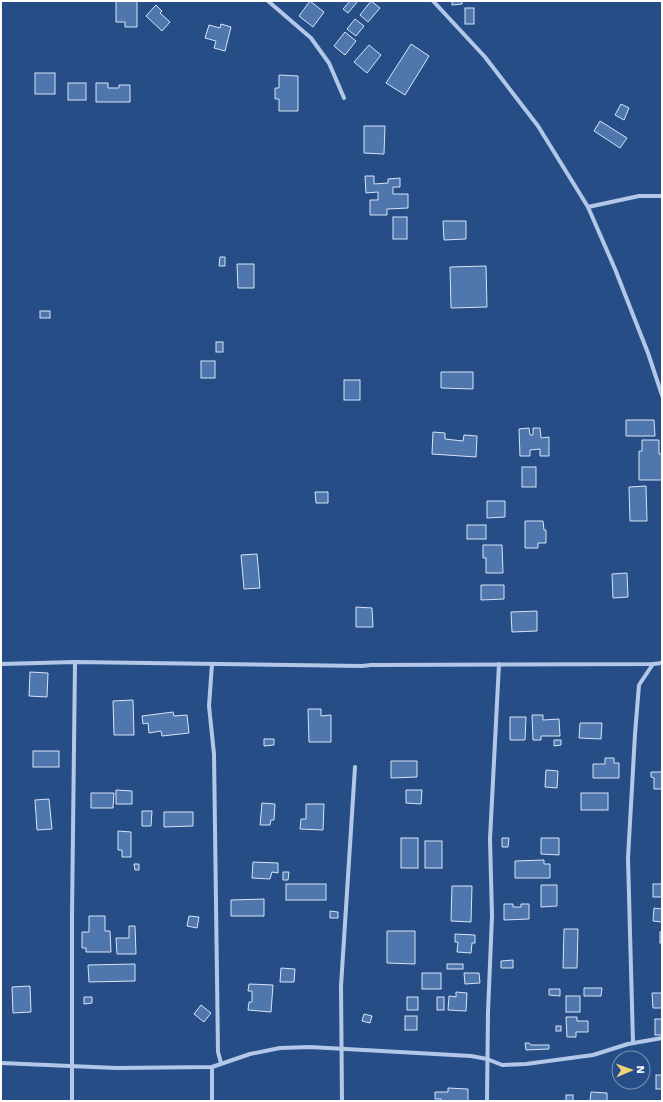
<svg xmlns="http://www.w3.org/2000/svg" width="663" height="1102" viewBox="0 0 663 1102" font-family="'Work Sans',sans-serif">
<rect width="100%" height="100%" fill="#274d87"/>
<!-- building -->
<g fill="#5076ae" stroke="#d7e4f6">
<polygon points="116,1 137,1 137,27 125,27 125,22 116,22"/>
<polygon points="310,1 324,12 313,27 299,16"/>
<polygon points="350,1 358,1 348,13 343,9"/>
<polygon points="371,1 380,8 368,22 360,15"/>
<polygon points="452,1 462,1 462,4 452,5"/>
<polygon points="156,5 162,11 160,13 170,22 162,31 146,16"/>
<rect x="465" y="8" width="9" height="16"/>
<polygon points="355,19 364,26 356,36 347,29"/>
<polygon points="221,24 231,27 225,51 214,48 216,41 205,38 209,25 220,28"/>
<polygon points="345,32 356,41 345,55 334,46"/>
<polygon points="411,44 429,56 405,95 386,83"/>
<polygon points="369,45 381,55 367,73 354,62"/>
<rect x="35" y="73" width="20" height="21"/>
<polygon points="279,75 298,76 298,111 279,111 279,99 275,99 275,88 279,88"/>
<rect x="68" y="83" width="18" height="17"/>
<polygon points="96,83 108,83 108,88 119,88 119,85 130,85 130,102 96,102"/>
<polygon points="621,104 629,108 624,120 615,115"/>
<polygon points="600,121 627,138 620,148 594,131"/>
<polygon points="364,126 385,126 384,154 364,153"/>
<polygon points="365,176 374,176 374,184 388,183 388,179 400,178 400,187 393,187 393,194 408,194 408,208 387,209 387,215 370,215 370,200 378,200 378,192 366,193"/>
<rect x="393" y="217" width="14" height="22"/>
<polygon points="443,221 466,221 466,239 444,240"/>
<polygon points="220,257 225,257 225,266 219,266"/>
<polygon points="237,264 254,264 254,288 238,288"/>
<polygon points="486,266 487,307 451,308 450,267"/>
<rect x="40" y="311" width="10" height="7"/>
<rect x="216" y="342" width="7" height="10"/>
<rect x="201" y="361" width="14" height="17"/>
<polygon points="441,372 473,372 473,389 441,388"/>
<rect x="344" y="380" width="16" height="20"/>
<polygon points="626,420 654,420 655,436 626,436"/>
<polygon points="529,428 530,435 533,435 533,428 540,428 541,438 549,437 549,456 540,456 540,449 530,450 530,456 520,456 519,429"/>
<polygon points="433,432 445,433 445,439 463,441 464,435 477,436 476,457 432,454"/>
<polygon points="642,440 659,440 659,454 662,454 662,480 639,480 639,451 642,451"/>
<rect x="522" y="467" width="14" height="20"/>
<polygon points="646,486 647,521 630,521 629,487"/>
<polygon points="315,492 328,492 328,503 316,503"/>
<polygon points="487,501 505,501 505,517 487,518"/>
<polygon points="525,521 543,521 544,530 546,530 546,543 538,543 538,548 525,548"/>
<rect x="467" y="525" width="19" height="14"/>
<polygon points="483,545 502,545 503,573 486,573 486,558 483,558"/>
<polygon points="257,554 260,588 244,589 241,555"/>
<polygon points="627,573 628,597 613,598 612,574"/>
<polygon points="481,585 504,585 504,599 481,600"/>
<polygon points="356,607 372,608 373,627 356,627"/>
<polygon points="537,611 537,631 512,632 511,612"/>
<polygon points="30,672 48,673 47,697 29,696"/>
<polygon points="133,700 134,735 114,735 113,701"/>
<polygon points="308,709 321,709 321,716 331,715 331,742 309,742"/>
<polygon points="173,712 174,716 187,715 189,733 162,736 161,731 149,733 148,723 143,724 142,716"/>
<polygon points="532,715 543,715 543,720 559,719 560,736 541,736 541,740 533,740"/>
<polygon points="510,717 526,717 525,740 510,740"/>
<polygon points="580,723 602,723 601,739 579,738"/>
<polygon points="264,739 274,739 274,745 264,746"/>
<polygon points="554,740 561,740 561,745 554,746"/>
<rect x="33" y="751" width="26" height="16"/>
<polygon points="605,758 614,758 614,763 619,763 619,778 593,778 593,764 605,764"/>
<polygon points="391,761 417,761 417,777 391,778"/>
<polygon points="546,770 558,771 557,788 545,787"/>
<polygon points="651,772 662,772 662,789 654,789 654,778 651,777"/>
<polygon points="116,790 132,791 132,804 116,804"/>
<polygon points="406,790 422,790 421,804 406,803"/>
<polygon points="91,793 114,793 113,808 91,808"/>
<rect x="581" y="793" width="27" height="17"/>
<polygon points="49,799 52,829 37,830 35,800"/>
<polygon points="262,803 275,804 274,820 271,820 270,825 260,825"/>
<polygon points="306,804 324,804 323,830 300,829 301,819 306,819"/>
<polygon points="142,811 152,811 151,826 142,826"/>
<polygon points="164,812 193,812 193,826 164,827"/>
<polygon points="118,831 131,832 131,857 122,857 122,850 118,850"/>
<rect x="401" y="838" width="17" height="30"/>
<polygon points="502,838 509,838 508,847 502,847"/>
<polygon points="541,838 559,838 559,855 541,854"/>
<rect x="425" y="841" width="17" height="27"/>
<polygon points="544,860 544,864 550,864 550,878 515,878 515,861"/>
<polygon points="253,862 278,863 278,873 272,872 270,879 252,878"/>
<polygon points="134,864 139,864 139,870 135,870"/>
<polygon points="283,872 289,872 288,880 283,880"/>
<rect x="286" y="884" width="40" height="16"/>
<rect x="653" y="884" width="9" height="13"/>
<polygon points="541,885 557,885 557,906 541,907"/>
<polygon points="452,886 472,886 471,922 451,921"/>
<polygon points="264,899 264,916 231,916 231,900"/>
<polygon points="504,904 513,904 513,907 521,907 521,904 529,904 529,919 504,920"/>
<polygon points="654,908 662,909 662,922 653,921"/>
<polygon points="330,911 338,912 338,918 330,918"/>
<polygon points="89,916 105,916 105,931 110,931 111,952 86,952 86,948 82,948 82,932 89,932"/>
<polygon points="189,916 199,917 197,928 187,926"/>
<polygon points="129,926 135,926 136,954 117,954 116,938 129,938"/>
<polygon points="564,929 578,929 577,968 563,968"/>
<polygon points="387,931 415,931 415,964 387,963"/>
<rect x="660" y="932" width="2" height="11"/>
<polygon points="455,934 475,935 475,943 472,943 471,953 457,952 458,942 455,942"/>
<polygon points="513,960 513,968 501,968 501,961"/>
<polygon points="135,964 135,981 89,982 88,965"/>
<rect x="447" y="964" width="16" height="5"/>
<polygon points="281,968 295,969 294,982 280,982"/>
<rect x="422" y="973" width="19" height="16"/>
<polygon points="464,973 479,973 480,983 465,984"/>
<polygon points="249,984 273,985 271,1012 248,1010 249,1002 252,1002 252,991 248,991"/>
<polygon points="30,986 31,1012 13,1013 12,987"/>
<polygon points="584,988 602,988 601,996 584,996"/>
<polygon points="549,989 560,989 560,996 549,995"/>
<polygon points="456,992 467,993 466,1011 448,1010 449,996 456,997"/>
<polygon points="652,993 662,993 662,1008 653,1008"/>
<rect x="566" y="996" width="14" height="16"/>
<polygon points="84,997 92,997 92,1003 84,1004"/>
<rect x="407" y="997" width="11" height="13"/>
<rect x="437" y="997" width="7" height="13"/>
<polygon points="201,1005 211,1013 204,1022 194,1014"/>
<polygon points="364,1014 372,1016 370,1023 362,1021"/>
<rect x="405" y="1016" width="12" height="14"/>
<polygon points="566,1017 577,1017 577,1021 588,1021 588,1032 576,1032 576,1037 567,1037"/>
<rect x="655" y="1019" width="7" height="16"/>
<rect x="556" y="1026" width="5" height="5"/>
<polygon points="525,1043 529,1043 531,1045 549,1045 549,1049 526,1050"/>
<rect x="656" y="1075" width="6" height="14"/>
<polygon points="448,1088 468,1089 468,1101 441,1101 441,1099 435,1099 435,1092 448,1092"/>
<polygon points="591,1092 607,1093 607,1101 590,1101"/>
<rect x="566" y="1095" width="7" height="6"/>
</g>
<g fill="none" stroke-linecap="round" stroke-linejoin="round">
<!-- minor -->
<g stroke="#b3c8e8" stroke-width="4">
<polyline points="268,1 311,38 329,63 344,98"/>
<polyline points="433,1 485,57 538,126 588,207 615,269 648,353 662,395"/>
<polyline points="588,207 639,196 662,196"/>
<polyline points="1,664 75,662 362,666 371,665 653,664 662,663"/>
<polyline points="212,664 209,706 214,754 218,1052 221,1063"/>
<polyline points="633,1043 628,858 635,734 639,685 653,664"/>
<polyline points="1,1063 116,1068 212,1067 250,1054 280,1048 310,1047 471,1056 487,1059 502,1065 526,1064 593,1055 628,1044 662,1038"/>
<polyline points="212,1067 212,1101"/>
<polyline points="72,1101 72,915 75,662"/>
<polyline points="342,1101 341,986 355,767"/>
<polyline points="487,1101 488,1012 492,916 490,839 499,664"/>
</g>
</g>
<!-- border -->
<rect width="663" height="1102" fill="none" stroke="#ffffff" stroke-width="4"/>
<!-- north arrow -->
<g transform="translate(631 1070) rotate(88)"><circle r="19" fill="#274d87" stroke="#7d94b7"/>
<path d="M0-3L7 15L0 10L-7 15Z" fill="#f0d379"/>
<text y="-6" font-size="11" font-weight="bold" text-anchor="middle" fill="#ffffff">N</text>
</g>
</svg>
